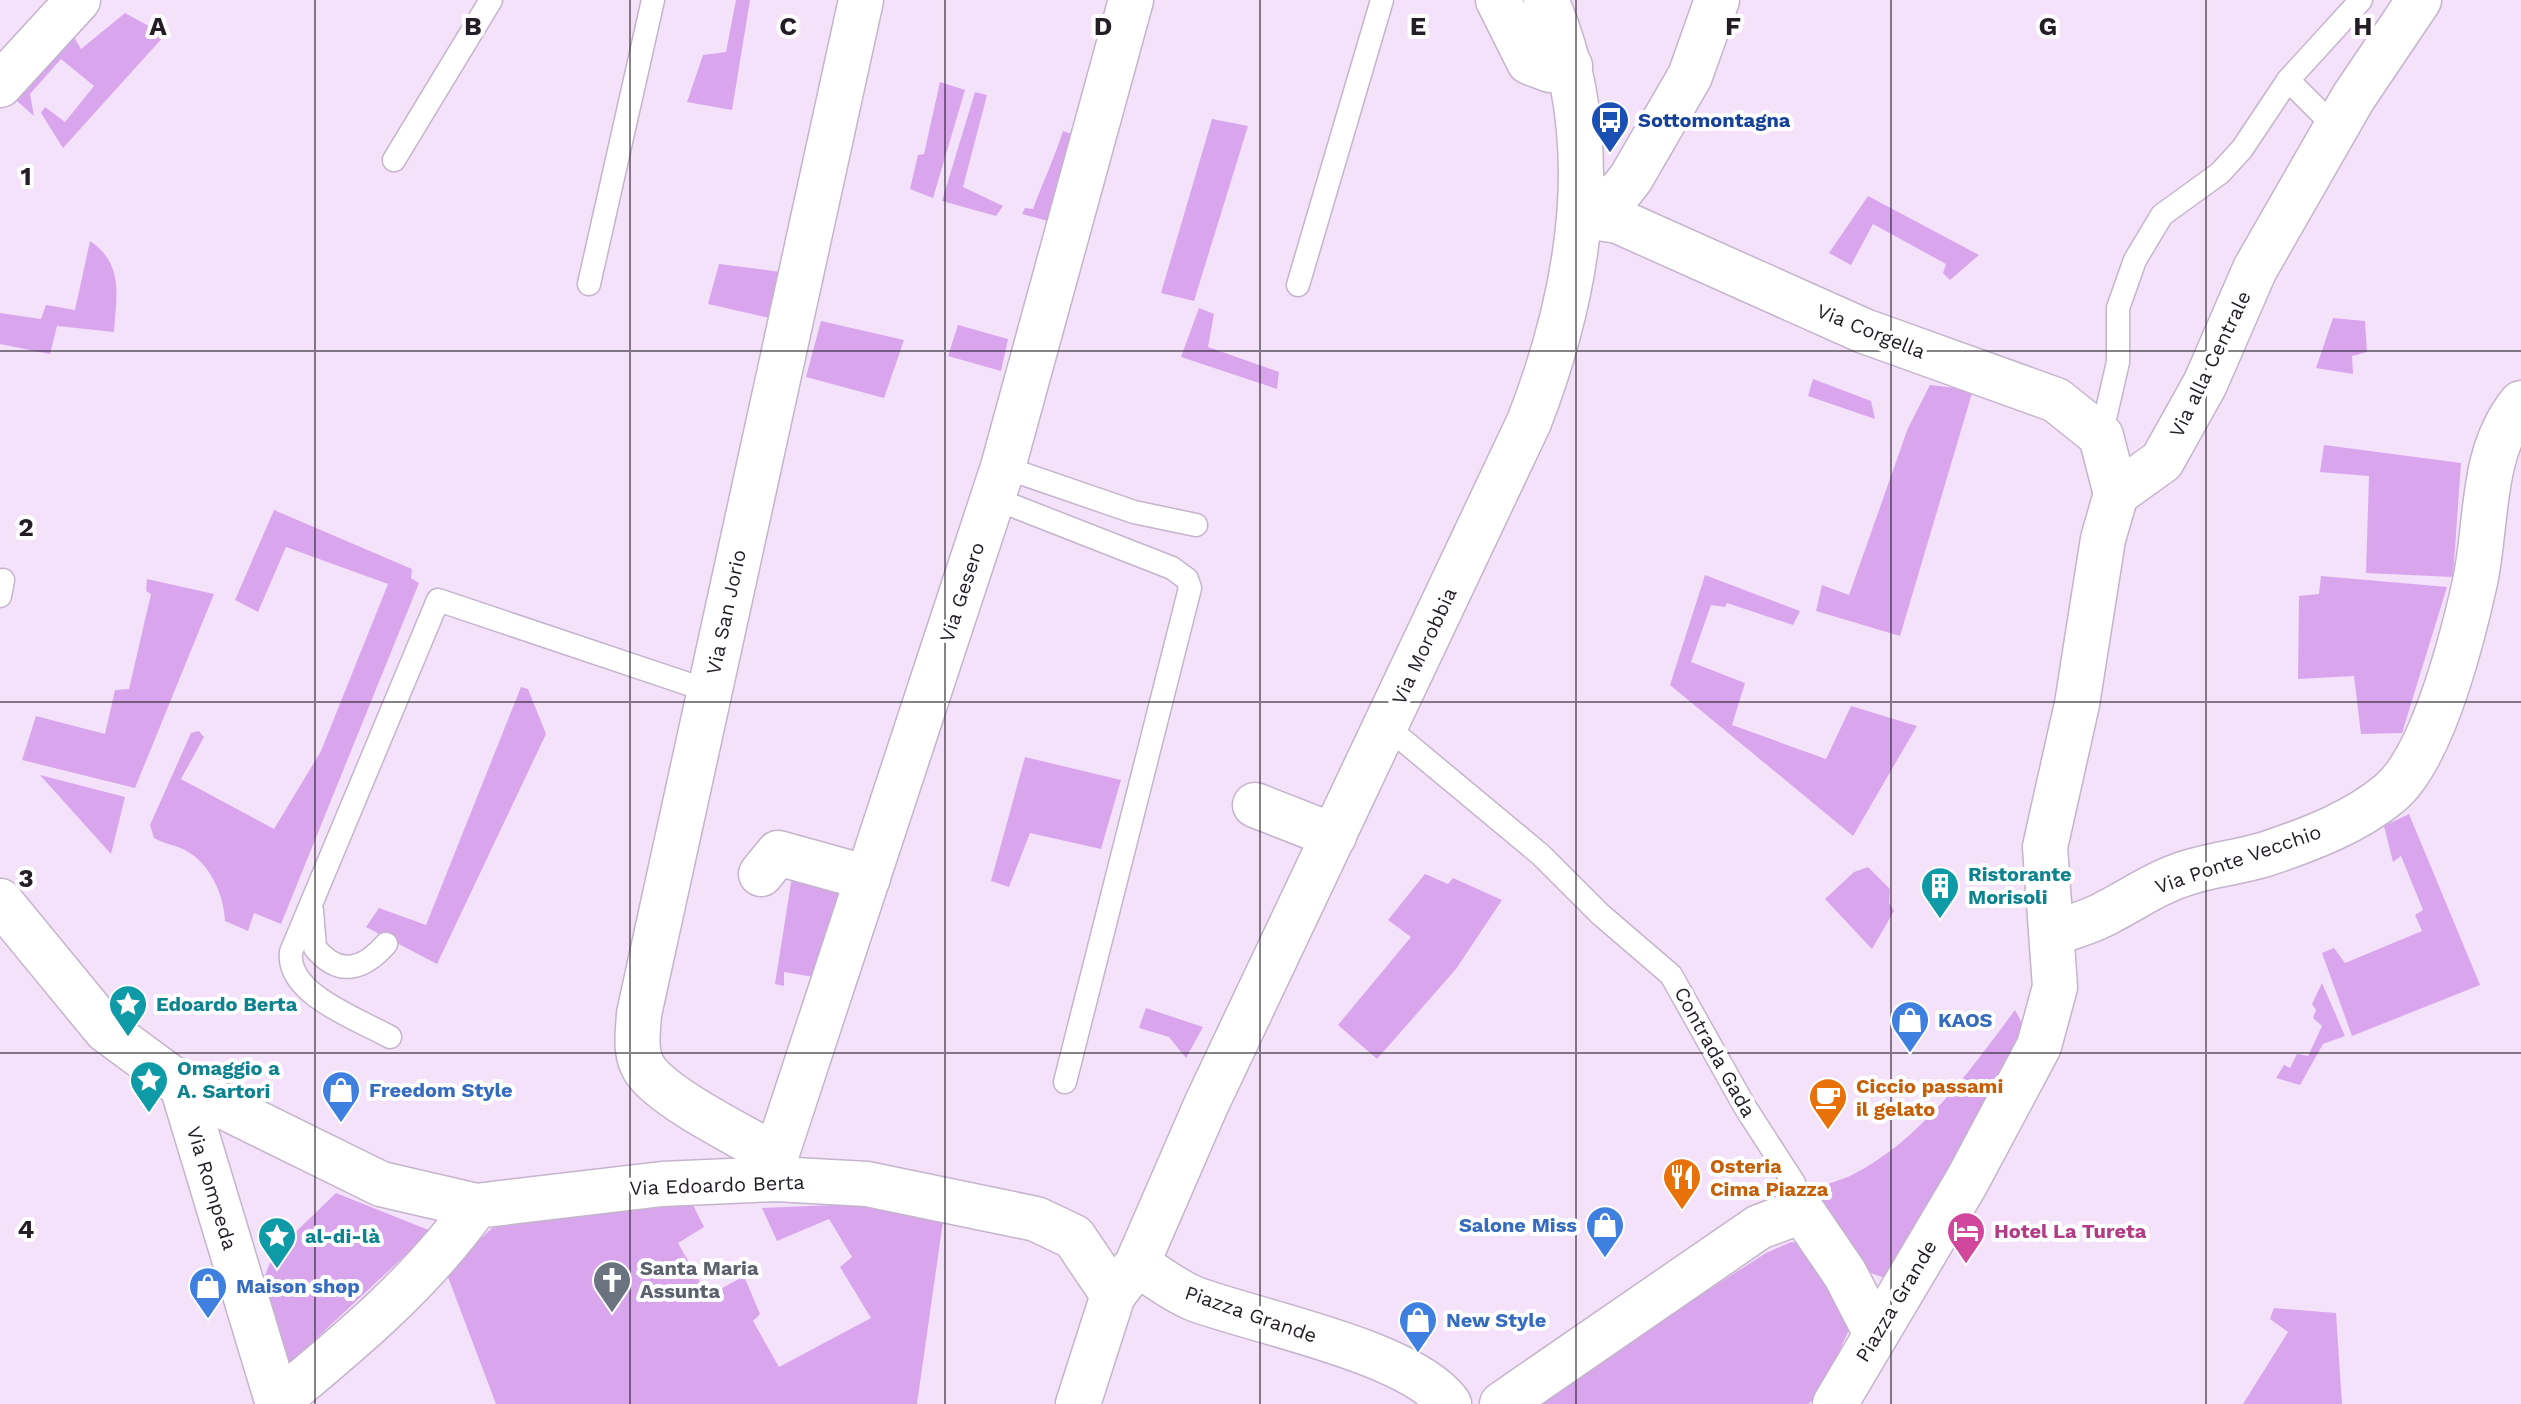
<svg xmlns="http://www.w3.org/2000/svg" width="2521" height="1404" viewBox="0 0 2521 1404" font-family="'Work Sans',sans-serif">
<rect width="100%" height="100%" fill="#f4e2fb"/>
<!-- green -->
<g fill="#d9a6ee">
<polygon points="736,0 750,0 732,110 687,102 703,55 726,52"/>
<polygon points="125,13 165,35 63,148 41,113 45,107 65,122 94,86 61,59 30,94 34,116 8,93 67,25 81,49"/>
<polygon points="940,82 965,90 933,198 910,189 918,155 924,154"/>
<polygon points="975,92 987,95 963,187 1003,206 996,216 942,201"/>
<polygon points="1212,119 1248,126 1194,301 1161,293"/>
<path d="M1063 131 1072 134 1052 222 1022 214 1025 208 1033 209C1043 182 1054 159 1063 131Z"/>
<polygon points="1868,196 1979,255 1950,280 1943,273 1946,264 1873,224 1851,265 1829,253"/>
<path d="M90 241C125 265 116 296 114 332L57 326 50 354 0 344V313L41 319 46 305 75 310Z"/>
<polygon points="719,264 788,273 778,320 708,304"/>
<polygon points="1199,308 1214,314 1208,347 1279,372 1277,389 1181,357"/>
<polygon points="2333,318 2365,321 2367,352 2352,356 2353,374 2316,368"/>
<polygon points="821,321 904,340 884,398 806,377"/>
<polygon points="958,325 1008,339 1001,371 948,356"/>
<polygon points="1813,379 1871,401 1875,419 1808,396"/>
<polygon points="1930,385 1973,390 1900,636 1816,611 1822,585 1849,595 1908,428"/>
<polygon points="2324,445 2461,463 2453,577 2366,573 2369,476 2320,472"/>
<path d="M274 510 412 569 411 578 419 583 281 924 254 913 248 931 225 921C224 895 210 863 185 850 175 845 164 844 154 838L150 825 191 733 199 731 204 737 181 779 274 829 321 751 388 584 286 547 258 612 235 600Z"/>
<polygon points="1705,575 1800,611 1793,625 1727,603 1725,607 1711,605 1691,662 1745,683 1732,725 1826,759 1851,706 1917,726 1853,836 1670,685"/>
<polygon points="2321,576 2447,587 2402,733 2361,734 2354,676 2298,679 2299,596 2319,594"/>
<polygon points="147,579 214,594 135,788 22,760 36,716 105,734 115,690 129,689 151,594 146,591"/>
<polygon points="521,687 528,689 546,734 437,964 366,927 379,908 426,925"/>
<polygon points="1025,757 1121,780 1101,849 1030,833 1009,887 991,881"/>
<polygon points="40,775 125,797 111,854"/>
<polygon points="2409,814 2480,985 2352,1036 2322,953 2334,948 2345,963 2422,931 2415,915 2423,910 2401,856 2393,862 2384,826"/>
<polygon points="1868,867 1890,889 1889,903 1894,911 1872,949 1825,899 1854,872"/>
<polygon points="793,870 839,886 845,899 814,977 784,972 784,986 775,984"/>
<polygon points="1425,874 1448,884 1453,878 1502,900 1456,969 1377,1059 1338,1025 1411,937 1388,920"/>
<polygon points="2322,983 2345,1036 2323,1044 2300,1085 2276,1078 2284,1065 2290,1068 2297,1054 2308,1056 2322,1026 2313,1018 2316,1010 2312,1004"/>
<polygon points="1146,1008 1203,1027 1186,1058 1169,1037 1139,1028"/>
<path d="M2015 1010 2023 1025 1984 1125 1885 1278 1865 1271 1813 1189C1826 1184 1842 1180 1854 1174 1922 1139 1971 1069 2015 1010Z"/>
<polygon points="336,1193 431,1231 289,1364 263,1280 274,1253"/>
<polygon points="859,1204 944,1214 917,1404 496,1404 446,1272 492,1228 626,1206 693,1205 704,1227 678,1243 708,1296 744,1276 760,1314 753,1321 779,1367 871,1318 840,1267 852,1257 829,1219 777,1241 762,1208"/>
<polygon points="1791,1242 1801,1243 1844,1309 1849,1330 1818,1396 1808,1404 1530,1404 1766,1253"/>
<polygon points="2274,1308 2336,1313 2342,1404 2243,1404 2288,1332 2270,1319"/>
</g>
<g fill="none" stroke-linecap="round" stroke-linejoin="round">
<defs>
<g id="service">
<polyline points="2288,80 2336,128"/>
<polyline points="394,160 491,0"/>
<polyline points="589,284 653,0"/>
<polyline points="1298,285 1382,0"/>
<polyline points="2101,436 2118,362 2118,308 2135,260 2162,215 2220,173 2242,149 2288,80 2361,0"/>
<polyline points="1003,467 1134,512 1196,525"/>
<polyline points="993,498 1172,568 1187,579 1190,588 1065,1082"/>
<polyline points="0,596 3,580"/>
<polyline points="1386,726 1541,855 1600,914 1671,975 1745,1107 1794,1183 1802,1211"/>
<path d="M312 911 315 948C339 977 363 970 386 944"/>
<path d="M390 1037C358 1019 286 994 291 952L438 600 709 691"/>
</g>
<g id="minor">
<polyline points="1498,0 1529,62 1550,70 1570,66"/>
<polyline points="0,85 78,0"/>
<polyline points="1580,215 1618,221 1864,331 2056,400 2101,436 2116,494"/>
<polyline points="1580,215 1620,192 1631,178 1690,76 1717,0"/>
<polyline points="1255,805 1334,836"/>
<polyline points="761,874 778,853 868,878"/>
<polyline points="0,901 106,1030 182,1086 381,1184 476,1206 662,1184 776,1179 867,1184 1036,1219 1074,1237 1113,1295"/>
<path d="M2052 934C2070 927 2091 922 2108 912 2132 900 2152 885 2178 876 2206 865 2237 863 2266 854 2308 840 2356 822 2390 793 2433 757 2463 636 2475 582 2488 520 2480 454 2521 403"/>
<polyline points="182,1086 278,1404"/>
<path d="M776 1156C744 1137 665 1099 645 1070 634 1053 638 1033 639 1014L861 0"/>
<polyline points="776,1179 776,1156 1003,467 1131,0"/>
<path d="M1137 1264C1155 1275 1175 1291 1195 1299 1257 1322 1413 1352 1449 1404"/>
<path d="M277 1402C349 1343 422 1282 476 1206"/>
<polyline points="1502,1404 1759,1227 1802,1211 1845,1274 1875,1332"/>
<polyline points="1835,1404 1967,1181 2039,1046 2055,987 2045,847 2077,704 2103,539 2116,494 2162,461 2205,384 2255,269 2353,98 2419,0"/>
</g>
<path id="tertiary" d="M1078 1404 1113 1295 1137 1264 1206 1105 1529 422C1581 288 1606 136 1546 0"/>
</defs>
<!-- service casing -->
<use href="#service" stroke="#c4b4cc" stroke-width="25"/>
<!-- minor casing -->
<use href="#minor" stroke="#c4b4cc" stroke-width="47"/>
<!-- tertiary casing -->
<use href="#tertiary" stroke="#c4b4cc" stroke-width="47"/>
<!-- service -->
<use href="#service" stroke="#fff" stroke-width="22"/>
<!-- minor -->
<use href="#minor" stroke="#fff" stroke-width="44"/>
<!-- tertiary -->
<use href="#tertiary" stroke="#fff" stroke-width="44"/>
</g>
<!-- grid -->
<path fill="none" stroke="#231d26" stroke-width="2" stroke-opacity="0.55" d="M315 0V1404M630 0V1404M945 0V1404M1260 0V1404M1576 0V1404M1891 0V1404M2206 0V1404M0 351H2521M0 702H2521M0 1053H2521"/>
<!-- icons -->
<defs>
<symbol id="bus-pin" viewBox="-11 -11 22 30"><path d="M0 17L-7.5 6A9.5 9.5 0 1 1 7.5 6Z" fill="#1a4fb4" stroke="#fff"/><path d="M-5-6H5V4H4V6H2V4H-2V6H-4V4H-5ZM-3.5-4V0h7V-4ZM-3.5 1.2v1.5H-2V1.2ZM2 1.2v1.5H3.5V1.2Z" fill="#fff"/></symbol>
<symbol id="building-pin" viewBox="-11 -11 22 30"><path d="M0 17L-7.5 6A9.5 9.5 0 1 1 7.5 6Z" fill="#0f9aa8" stroke="#fff"/><path d="M-4-6H4V6H1V3H-1V6H-4ZM-2.5-4.3h1.7v1.8h-1.7ZM.8-4.3h1.7v1.8H.8ZM-2.5-1h1.7V.8h-1.7ZM.8-1h1.7V.8H.8Z" fill="#fff"/></symbol>
<symbol id="sight-pin" viewBox="-11 -11 22 30"><path d="M0 17L-7.5 6A9.5 9.5 0 1 1 7.5 6Z" fill="#0f9aa8" stroke="#fff"/><path d="M0-6L1.8-2.2L6-1.7L2.9 1.2L3.7 5.4L0 3.3L-3.7 5.4L-2.9 1.2L-6-1.7L-1.8-2.2Z" fill="#fff"/></symbol>
<symbol id="shop-pin" viewBox="-11 -11 22 30"><path d="M0 17L-7.5 6A9.5 9.5 0 1 1 7.5 6Z" fill="#3f7fe0" stroke="#fff"/><path d="M-5-2.5h2.3a2.7 3.5 0 0 1 5.4 0H5L5.5 6h-11ZM-1.5-2.5h3a1.5 2.3 0 0 0-3 0Z" fill="#fff"/></symbol>
<symbol id="cafe-pin" viewBox="-11 -11 22 30"><path d="M0 17L-7.5 6A9.5 9.5 0 1 1 7.5 6Z" fill="#e8710a" stroke="#fff"/><path d="M-5.5-4.5H6V0H3Q3 3.5 0 3.5H-2.5Q-5.5 3.5-5.5 0ZM3-3.2v2h1.7v-2ZM-6 4.5H4V6H-6Z" fill="#fff"/></symbol>
<symbol id="restaurant-pin" viewBox="-11 -11 22 30"><path d="M0 17L-7.5 6A9.5 9.5 0 1 1 7.5 6Z" fill="#e8710a" stroke="#fff"/><path d="M-5-6h1v4h1v-4h1v4h1v-4h1v5L-1.5 .5V6h-2V.5L-5-1ZM5-6V6H3V1.5H1.5Q1.5-4 5-6Z" fill="#fff"/></symbol>
<symbol id="hotel-pin" viewBox="-11 -11 22 30"><path d="M0 17L-7.5 6A9.5 9.5 0 1 1 7.5 6Z" fill="#d1479c" stroke="#fff"/><path d="M-6-4.5h1.5V1H6V5H4.5V3h-9V5H-6ZM-4 0a1.8 1.8 0 1 1 3.6 0ZM.5 0V-2.5h3Q6-2.5 6 0Z" fill="#fff"/></symbol>
<symbol id="church-pin" viewBox="-11 -11 22 30"><path d="M0 17L-7.5 6A9.5 9.5 0 1 1 7.5 6Z" fill="#6b7280" stroke="#fff"/><path d="M-1.2-6h2.4v3.5h3.3v2.4h-3.3V6h-2.4V-.1h-3.3v-2.4h3.3Z" fill="#fff"/></symbol>
</defs>
<g fill-rule="evenodd">
<use href="#bus-pin" x="1588" y="98" width="44" height="60"/>
<use href="#building-pin" x="1918" y="864" width="44" height="60"/>
<use href="#sight-pin" x="106" y="982" width="44" height="60"/>
<use href="#shop-pin" x="1888" y="998" width="44" height="60"/>
<use href="#sight-pin" x="127" y="1058" width="44" height="60"/>
<use href="#shop-pin" x="319" y="1068" width="44" height="60"/>
<use href="#cafe-pin" x="1806" y="1075" width="44" height="60"/>
<use href="#restaurant-pin" x="1660" y="1155" width="44" height="60"/>
<use href="#shop-pin" x="1583" y="1203" width="44" height="60"/>
<use href="#hotel-pin" x="1944" y="1209" width="44" height="60"/>
<use href="#sight-pin" x="255" y="1214" width="44" height="60"/>
<use href="#church-pin" x="590" y="1258" width="44" height="60"/>
<use href="#shop-pin" x="186" y="1264" width="44" height="60"/>
<use href="#shop-pin" x="1396" y="1298" width="44" height="60"/>
</g>
<g text-anchor="middle" stroke-width="8" stroke-linejoin="round" paint-order="stroke">
<!-- transit labels -->
<g font-size="20" font-weight="bold" fill="#164399" stroke="#fff" text-anchor="start">
<text x="1638" y="127">Sottomontagna</text>
</g>
<!-- street labels -->
<g font-size="20" fill="#231d26" stroke="#fff">
<text transform="translate(1871 331) rotate(22)" y="7">Via Corgella</text>
<text transform="translate(2210 364) rotate(-64)" y="7">Via alla Centrale</text>
<text transform="translate(962 592) rotate(-72)" y="7">Via Gesero</text>
<text transform="translate(726 612) rotate(-78)" y="7">Via San Jorio</text>
<text transform="translate(1424 646) rotate(-65)" y="7">Via Morobbia</text>
<text transform="translate(2238 859) rotate(-19)" y="7">Via Ponte Vecchio</text>
<text transform="translate(1715 1052) rotate(61)" y="7">Contrada Gada</text>
<text transform="translate(717 1185) rotate(-2)" y="7">Via Edoardo Berta</text>
<text transform="translate(212 1188) rotate(73)" y="7">Via Rompeda</text>
<text transform="translate(1896 1301) rotate(-59)" y="7">Piazza Grande</text>
<text transform="translate(1251 1314) rotate(19)" y="7">Piazza Grande</text>
</g>
<!-- culture labels -->
<g font-size="20" font-weight="bold" fill="#0d838f" stroke="#fff" text-anchor="start">
<text x="1968" y="881">Ristorante<tspan x="1968" dy="23">Morisoli</tspan></text>
<text x="156" y="1011">Edoardo Berta</text>
<text x="177" y="1075">Omaggio a<tspan x="177" dy="23">A. Sartori</tspan></text>
<text x="305" y="1243">al-di-là</text>
</g>
<!-- shop labels -->
<g font-size="20" font-weight="bold" fill="#366cbe" stroke="#fff" text-anchor="start">
<text x="1938" y="1027">KAOS</text>
<text x="369" y="1097">Freedom Style</text>
<text x="1577" y="1232" text-anchor="end">Salone Miss</text>
<text x="236" y="1293">Maison shop</text>
<text x="1446" y="1327">New Style</text>
</g>
<!-- food labels -->
<g font-size="20" font-weight="bold" fill="#c56008" stroke="#fff" text-anchor="start">
<text x="1856" y="1093">Ciccio passami<tspan x="1856" dy="23">il gelato</tspan></text>
<text x="1710" y="1173">Osteria<tspan x="1710" dy="23">Cima Piazza</tspan></text>
</g>
<!-- hotel labels -->
<g font-size="20" font-weight="bold" fill="#b23c85" stroke="#fff" text-anchor="start">
<text x="1994" y="1238">Hotel La Tureta</text>
</g>
<!-- worship labels -->
<g font-size="20" font-weight="bold" fill="#5b616d" stroke="#fff" text-anchor="start">
<text x="640" y="1275">Santa Maria<tspan x="640" dy="23">Assunta</tspan></text>
</g>
</g>
<g font-size="26" text-anchor="middle" font-weight="bold" fill="#231d26" stroke="#fff" stroke-width="8" stroke-linejoin="round" paint-order="stroke">
<text x="158" y="35">A</text>
<text x="473" y="35">B</text>
<text x="788" y="35">C</text>
<text x="1103" y="35">D</text>
<text x="1418" y="35">E</text>
<text x="1733" y="35">F</text>
<text x="2048" y="35">G</text>
<text x="2363" y="35">H</text>
<text x="26" y="185">1</text>
<text x="26" y="536">2</text>
<text x="26" y="887">3</text>
<text x="26" y="1238">4</text>
</g>
</svg>
